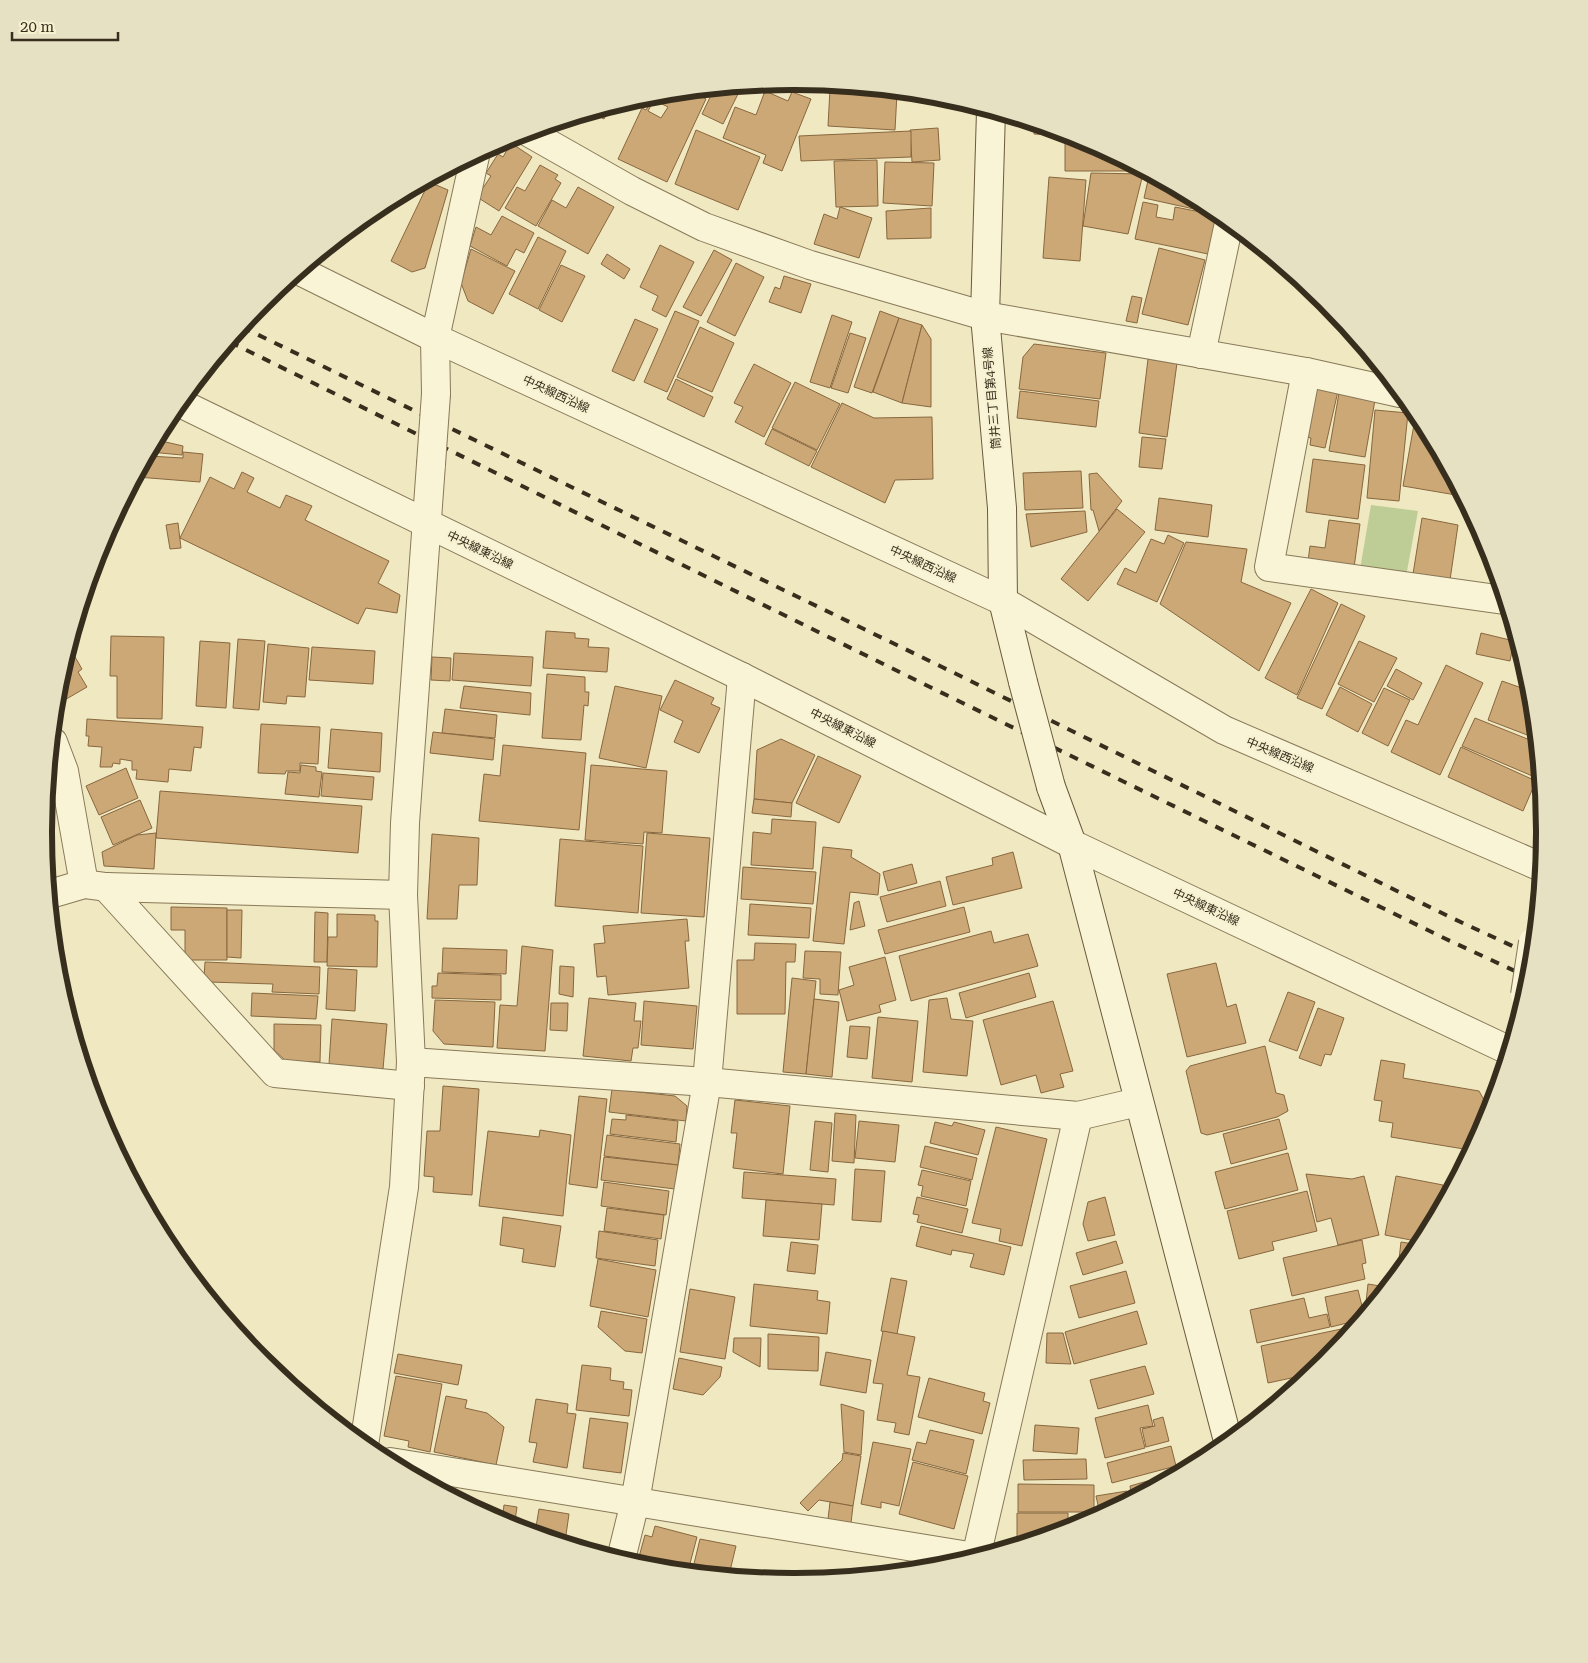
<svg xmlns="http://www.w3.org/2000/svg" width="1588" height="1663" viewBox="0 0 1588 1663" font-family="'Roboto Serif','Noto Sans JP',serif">
<rect width="100%" height="100%" fill="#efe8c1"/>
<!-- green -->
<polygon fill="#becd95" points="1371,505 1418,511 1405,582 1359,575"/>
<!-- building -->
<g fill="#cda877" stroke="#88673e" fill-rule="evenodd">
<polygon points="794,81 819,84 819,86 775,85 776,83"/>
<polygon points="726,88 738,94 723,124 702,114 714,89"/>
<polygon points="830,89 897,93 895,130 828,126"/>
<path d="M702 90 700 96 706 99 667 182 618 159 642 108 646 110 655 95ZM654 100 668 107 661 118 648 111Z"/>
<polygon points="765,91 788,101 792,92 811,99 782,171 763,163 766,155 723,138 735,107 756,115"/>
<polygon points="610,107 604,119 592,113"/>
<polygon points="1035,124 1074,136 1034,134"/>
<polygon points="938,128 940,160 912,162 910,130"/>
<polygon points="696,130 760,157 738,210 675,184"/>
<polygon points="911,131 911,157 801,161 799,136"/>
<polygon points="1065,142 1089,142 1142,171 1065,171"/>
<polygon points="511,143 532,157 499,211 477,197 491,176 486,173 498,154 503,157"/>
<polygon points="877,160 878,206 836,207 834,161"/>
<polygon points="885,162 934,163 932,206 883,203"/>
<polygon points="540,165 558,175 555,179 561,183 536,226 505,208 517,187 525,191"/>
<polygon points="1091,173 1143,174 1128,234 1083,226"/>
<polygon points="1149,176 1205,204 1203,211 1144,198"/>
<polygon points="1049,177 1086,180 1080,261 1043,258"/>
<polygon points="429,182 448,190 425,268 412,272 391,261"/>
<polygon points="578,187 614,207 588,254 538,226 552,200 566,208"/>
<polygon points="1143,202 1158,205 1156,217 1173,220 1175,207 1221,216 1213,255 1135,239"/>
<polygon points="840,207 872,218 859,258 814,244 824,214 837,219"/>
<polygon points="931,208 931,238 887,239 886,211"/>
<polygon points="502,216 534,233 524,253 516,249 507,266 470,246 476,227 491,235"/>
<polygon points="538,237 566,251 538,309 509,294"/>
<polygon points="660,245 694,262 666,317 652,310 658,296 640,287"/>
<polygon points="1159,248 1205,260 1188,325 1142,314"/>
<polygon points="471,249 515,271 493,314 468,301 461,283"/>
<polygon points="714,250 732,260 701,316 683,307"/>
<polygon points="607,254 630,269 624,279 601,264"/>
<polygon points="736,263 764,277 735,336 707,322"/>
<polygon points="561,265 585,276 562,322 539,310"/>
<polygon points="784,276 811,284 801,313 769,302 775,287 780,289"/>
<polygon points="1132,296 1142,298 1137,323 1126,321"/>
<polygon points="675,311 699,321 667,392 644,382"/>
<polygon points="880,311 899,318 872,393 854,387"/>
<polygon points="832,315 852,322 830,388 810,382"/>
<polygon points="899,318 922,325 902,403 873,392"/>
<polygon points="635,319 658,329 634,381 612,371"/>
<polygon points="922,325 931,339 931,407 902,403"/>
<polygon points="700,327 734,343 712,392 677,377"/>
<polygon points="850,333 866,338 848,393 831,388"/>
<polygon points="1034,344 1106,353 1100,399 1019,389 1023,357"/>
<polygon points="1148,359 1177,363 1167,437 1139,433"/>
<polygon points="754,364 791,383 764,437 735,422 743,407 734,403"/>
<polygon points="1378,367 1389,379 1377,377"/>
<polygon points="676,379 713,397 704,417 667,399"/>
<polygon points="795,382 840,404 817,450 772,428"/>
<polygon points="1312,386 1338,391 1325,448 1310,445 1311,438 1297,435"/>
<polygon points="1020,391 1099,401 1096,427 1017,418"/>
<polygon points="1339,393 1375,400 1365,457 1329,451"/>
<polygon points="842,403 874,418 932,417 933,479 895,480 885,503 811,467"/>
<polygon points="1375,410 1408,413 1399,501 1367,498"/>
<polygon points="1415,419 1420,419 1457,488 1456,495 1403,486"/>
<polygon points="772,429 817,451 809,466 765,444"/>
<polygon points="1142,437 1166,439 1162,469 1139,467"/>
<polygon points="157,440 183,446 182,455 150,452"/>
<polygon points="183,452 203,454 200,482 137,477 148,456 183,458"/>
<polygon points="1313,459 1365,465 1358,519 1306,512"/>
<polygon points="1081,471 1083,508 1025,510 1023,473"/>
<polygon points="242,472 254,478 247,492 280,508 286,495 312,506 305,520 389,561 378,583 400,595 397,613 366,608 358,624 180,538 210,477 234,489"/>
<polygon points="1097,473 1122,501 1099,531 1093,510 1091,510 1089,474"/>
<polygon points="1159,498 1212,505 1208,537 1155,530"/>
<polygon points="1117,509 1145,532 1088,601 1061,579"/>
<polygon points="1085,511 1087,532 1031,547 1026,514"/>
<polygon points="1422,518 1458,525 1450,580 1413,574"/>
<polygon points="1329,520 1360,524 1353,575 1307,569 1310,546 1325,548"/>
<polygon points="178,523 181,548 170,549 166,525"/>
<polygon points="1168,535 1184,543 1157,602 1117,584 1125,568 1136,573 1151,539 1164,544"/>
<polygon points="1186,542 1247,549 1241,582 1291,603 1259,671 1160,604"/>
<polygon points="1311,589 1338,603 1297,695 1265,678"/>
<polygon points="1341,604 1365,616 1322,709 1297,698"/>
<polygon points="546,631 575,633 575,638 589,639 588,647 609,648 607,672 543,668"/>
<polygon points="1481,633 1514,641 1510,661 1476,654"/>
<polygon points="111,636 164,637 162,719 117,718 117,676 110,676"/>
<polygon points="238,639 265,641 259,710 233,708"/>
<polygon points="200,641 230,643 226,708 196,706"/>
<polygon points="1359,641 1397,658 1374,702 1338,684"/>
<polygon points="268,644 309,648 305,697 287,696 286,704 263,702"/>
<polygon points="312,647 375,651 373,684 309,680"/>
<polygon points="71,650 82,669 78,672 87,687 56,705 58,685 68,652"/>
<polygon points="454,653 533,657 531,686 452,680"/>
<polygon points="432,657 451,658 450,681 431,680"/>
<polygon points="1446,665 1483,683 1440,775 1391,752 1406,720 1418,725"/>
<polygon points="1396,669 1422,683 1413,700 1387,686"/>
<polygon points="547,674 585,677 585,692 589,692 588,706 584,705 581,740 542,738"/>
<polygon points="675,680 714,698 711,704 720,708 699,753 674,742 683,721 660,710"/>
<polygon points="1502,681 1530,691 1535,738 1488,720"/>
<polygon points="464,686 531,693 530,715 460,708"/>
<polygon points="615,686 662,696 646,768 599,758"/>
<polygon points="1340,687 1372,704 1358,732 1326,715"/>
<polygon points="1384,688 1410,700 1388,746 1362,733"/>
<polygon points="445,709 497,715 495,738 442,733"/>
<polygon points="1475,718 1535,742 1534,750 1536,751 1539,774 1537,778 1462,746"/>
<polygon points="87,719 203,727 201,748 194,747 191,771 169,769 168,782 136,779 137,770 132,770 132,761 120,759 120,764 113,763 112,767 100,767 102,747 88,746 89,736 86,736"/>
<polygon points="261,724 320,727 318,764 300,763 300,771 286,771 285,774 258,773"/>
<polygon points="331,729 382,733 380,772 328,768"/>
<polygon points="433,732 495,739 493,760 430,753"/>
<polygon points="781,739 815,755 792,803 754,799 757,750"/>
<polygon points="503,745 586,753 579,830 479,821 484,774 500,776"/>
<polygon points="1461,747 1536,781 1523,811 1448,777"/>
<polygon points="818,756 861,776 839,823 796,803"/>
<polygon points="301,765 316,767 316,771 322,772 319,797 285,794 288,772 300,773"/>
<polygon points="591,765 667,771 662,833 644,832 643,844 585,840"/>
<polygon points="126,768 138,798 99,815 86,786"/>
<polygon points="323,773 374,777 372,800 321,796"/>
<polygon points="160,791 362,806 358,853 156,838"/>
<polygon points="754,799 792,803 791,817 752,813"/>
<polygon points="140,800 152,828 113,845 101,817"/>
<polygon points="772,819 816,822 813,869 751,865 753,832 771,834"/>
<polygon points="156,833 154,869 104,866 102,852 137,835"/>
<polygon points="647,833 710,838 704,917 641,913"/>
<polygon points="432,834 479,838 477,885 459,885 457,919 427,919"/>
<polygon points="560,839 643,846 638,913 555,906"/>
<polygon points="823,847 852,850 851,857 880,874 878,895 850,892 844,944 813,941"/>
<polygon points="1013,852 1022,888 953,905 946,877 993,865 992,858"/>
<polygon points="912,864 917,883 888,891 883,872"/>
<polygon points="743,867 816,872 813,904 741,899"/>
<polygon points="940,881 946,906 887,922 880,897"/>
<polygon points="859,901 865,926 850,930 854,903"/>
<polygon points="750,904 811,908 809,938 748,935"/>
<polygon points="171,907 227,908 227,960 185,960 185,930 171,930"/>
<polygon points="964,907 970,932 885,954 878,930"/>
<polygon points="227,910 242,910 241,958 227,957"/>
<polygon points="315,912 328,913 327,962 314,962"/>
<polygon points="337,914 375,915 375,921 378,921 377,967 327,966 328,937 337,937"/>
<polygon points="687,919 689,941 685,941 689,988 608,995 606,976 597,977 594,944 605,943 603,926"/>
<polygon points="991,931 994,943 1028,934 1038,966 911,1001 899,956"/>
<polygon points="755,943 796,944 795,962 786,962 785,1014 737,1014 737,960 754,960"/>
<polygon points="522,946 553,950 545,1051 497,1048 500,1005 517,1006"/>
<polygon points="443,948 507,950 506,974 442,972"/>
<polygon points="805,951 841,952 838,995 820,994 820,979 803,978"/>
<polygon points="885,957 896,1000 879,1005 881,1012 847,1021 839,990 854,985 849,967"/>
<polygon points="205,962 320,967 319,994 272,992 273,984 209,982 204,977"/>
<polygon points="1216,963 1227,1007 1236,1004 1246,1043 1187,1057 1167,974"/>
<polygon points="560,966 574,967 573,997 559,994"/>
<polygon points="328,968 357,970 355,1011 326,1009"/>
<polygon points="438,973 501,975 501,1000 432,998 432,986 437,986"/>
<polygon points="1029,973 1036,997 966,1018 959,993"/>
<polygon points="792,978 816,981 806,1074 783,1072"/>
<polygon points="1288,992 1315,1002 1297,1051 1269,1041"/>
<polygon points="252,993 318,996 316,1019 251,1016"/>
<polygon points="589,998 636,1003 634,1021 641,1021 638,1048 633,1048 631,1061 583,1056"/>
<polygon points="947,998 951,1019 973,1021 967,1076 923,1072 929,1000"/>
<polygon points="814,999 839,1002 832,1077 806,1074"/>
<polygon points="435,1000 495,1002 493,1047 444,1044 433,1031"/>
<polygon points="644,1001 697,1006 693,1049 641,1045"/>
<polygon points="1053,1001 1073,1071 1060,1074 1064,1087 1041,1093 1036,1075 1001,1085 983,1020"/>
<polygon points="551,1003 568,1003 567,1031 550,1030"/>
<polygon points="1318,1008 1344,1018 1331,1055 1325,1054 1321,1066 1299,1058"/>
<polygon points="878,1017 918,1021 912,1082 872,1078"/>
<polygon points="332,1019 387,1024 383,1069 329,1064"/>
<polygon points="274,1024 321,1025 320,1062 286,1061 274,1050"/>
<polygon points="850,1026 870,1027 867,1059 847,1057"/>
<polygon points="1265,1046 1276,1093 1284,1095 1288,1111 1277,1117 1240,1127 1207,1135 1201,1133 1186,1071 1190,1066"/>
<polygon points="1381,1060 1405,1064 1403,1078 1479,1091 1484,1100 1478,1135 1470,1150 1391,1137 1393,1123 1379,1121 1382,1101 1374,1100"/>
<polygon points="443,1086 479,1089 472,1195 433,1192 434,1177 424,1176 427,1131 440,1131"/>
<polygon points="612,1089 675,1096 687,1106 686,1121 609,1112"/>
<polygon points="579,1096 607,1099 597,1188 569,1184"/>
<polygon points="735,1100 790,1106 783,1174 733,1168 737,1133 731,1133"/>
<polygon points="835,1113 856,1115 854,1163 832,1161"/>
<polygon points="626,1115 678,1121 676,1142 610,1134 612,1119 626,1120"/>
<polygon points="1279,1119 1287,1149 1231,1164 1223,1134"/>
<polygon points="815,1121 832,1123 828,1172 810,1170"/>
<polygon points="859,1121 899,1125 895,1162 855,1158"/>
<polygon points="935,1122 952,1126 954,1122 985,1130 978,1155 930,1143"/>
<polygon points="996,1127 1047,1139 1022,1246 999,1241 1001,1229 972,1223"/>
<polygon points="540,1130 571,1135 563,1216 479,1206 488,1131 539,1137"/>
<polygon points="607,1135 680,1144 678,1165 604,1156"/>
<polygon points="925,1146 977,1158 972,1180 920,1167"/>
<polygon points="1288,1153 1298,1190 1225,1209 1215,1172"/>
<polygon points="604,1157 678,1165 675,1189 601,1180"/>
<polygon points="855,1169 885,1171 881,1222 852,1220"/>
<polygon points="922,1170 971,1181 966,1206 921,1196 923,1186 918,1185"/>
<polygon points="744,1172 836,1179 834,1205 742,1198"/>
<polygon points="1306,1174 1352,1179 1364,1176 1379,1235 1338,1245 1331,1218 1317,1222"/>
<polygon points="1396,1176 1443,1185 1439,1210 1421,1242 1385,1235"/>
<polygon points="604,1182 669,1191 666,1215 601,1206"/>
<polygon points="1307,1191 1317,1231 1272,1242 1274,1250 1239,1259 1227,1211"/>
<polygon points="917,1197 968,1209 962,1233 917,1222 919,1215 913,1214"/>
<polygon points="1105,1197 1115,1235 1088,1241 1083,1224 1088,1202"/>
<polygon points="766,1200 822,1204 819,1240 763,1236"/>
<polygon points="607,1208 664,1215 661,1239 604,1231"/>
<polygon points="503,1217 561,1226 555,1267 522,1262 524,1249 500,1245"/>
<polygon points="921,1226 1011,1247 1004,1275 970,1267 974,1254 952,1250 951,1255 916,1246"/>
<polygon points="599,1231 658,1240 655,1266 596,1258"/>
<polygon points="1362,1240 1366,1263 1362,1264 1365,1279 1292,1296 1283,1258"/>
<polygon points="1116,1241 1123,1263 1083,1275 1076,1253"/>
<polygon points="791,1242 818,1245 815,1274 787,1271"/>
<polygon points="1401,1242 1420,1245 1401,1268 1398,1268"/>
<polygon points="598,1259 656,1270 648,1317 590,1306"/>
<polygon points="1126,1271 1135,1303 1079,1318 1070,1286"/>
<polygon points="891,1278 907,1281 897,1334 881,1331"/>
<polygon points="754,1284 818,1291 817,1300 830,1302 827,1334 750,1326"/>
<polygon points="1368,1284 1386,1287 1366,1311 1365,1311"/>
<polygon points="690,1289 735,1297 725,1359 680,1352"/>
<polygon points="1358,1290 1364,1314 1359,1320 1331,1327 1325,1297"/>
<polygon points="1304,1298 1309,1318 1327,1314 1330,1327 1257,1343 1250,1310"/>
<polygon points="601,1311 647,1319 642,1353 625,1351 598,1327"/>
<polygon points="1137,1311 1147,1344 1074,1364 1065,1332"/>
<polygon points="1346,1328 1347,1335 1324,1362 1310,1374 1268,1383 1261,1346"/>
<polygon points="883,1331 915,1337 907,1375 920,1377 909,1435 894,1432 896,1423 877,1420 883,1384 873,1383"/>
<polygon points="1047,1333 1063,1333 1071,1364 1046,1363"/>
<polygon points="768,1334 819,1337 818,1371 768,1369"/>
<polygon points="734,1338 761,1338 760,1367 733,1352"/>
<polygon points="826,1352 871,1360 866,1393 820,1385"/>
<polygon points="398,1354 462,1365 458,1385 394,1373"/>
<polygon points="679,1358 722,1367 720,1377 703,1395 673,1389"/>
<polygon points="582,1365 611,1368 610,1380 624,1382 623,1389 632,1390 629,1416 576,1410"/>
<polygon points="1145,1366 1154,1394 1098,1409 1090,1380"/>
<polygon points="396,1376 442,1384 430,1452 408,1447 409,1441 384,1436"/>
<polygon points="929,1378 985,1393 983,1401 990,1403 982,1434 918,1417"/>
<polygon points="1298,1384 1282,1397 1280,1389"/>
<polygon points="446,1396 467,1400 465,1408 487,1413 504,1427 496,1465 434,1452"/>
<polygon points="536,1399 568,1404 567,1413 576,1414 567,1468 533,1462 537,1443 529,1442"/>
<polygon points="841,1404 864,1411 861,1455 844,1452"/>
<polygon points="1148,1405 1153,1426 1140,1428 1145,1448 1105,1458 1095,1418"/>
<polygon points="1163,1417 1169,1441 1146,1447 1142,1429 1155,1426 1153,1420"/>
<polygon points="590,1418 628,1423 621,1473 583,1468"/>
<polygon points="1035,1425 1079,1428 1077,1454 1033,1451"/>
<polygon points="930,1430 974,1440 966,1474 912,1460 917,1442 926,1444"/>
<polygon points="873,1442 911,1449 899,1506 881,1502 881,1508 861,1504"/>
<polygon points="1171,1446 1176,1466 1112,1483 1107,1463"/>
<polygon points="843,1453 861,1456 853,1506 819,1500 808,1511 800,1503 842,1460"/>
<polygon points="1086,1459 1087,1479 1024,1480 1023,1460"/>
<polygon points="913,1462 968,1476 954,1529 899,1514"/>
<polygon points="1179,1472 1132,1498 1130,1486"/>
<polygon points="1018,1484 1094,1485 1094,1512 1018,1512"/>
<polygon points="437,1487 457,1491 456,1498"/>
<polygon points="1127,1491 1129,1499 1100,1514 1096,1496"/>
<polygon points="830,1502 853,1506 851,1523 828,1519"/>
<polygon points="504,1505 517,1507 514,1527 502,1522"/>
<polygon points="539,1509 569,1514 565,1542 535,1533"/>
<polygon points="1017,1513 1068,1513 1068,1529 1017,1544"/>
<polygon points="655,1526 697,1537 688,1571 639,1557 645,1535 652,1537"/>
<polygon points="700,1539 736,1546 729,1575 692,1572"/>
<polygon points="829,1570 857,1576 827,1578"/>
</g>
<g fill="none" stroke-linecap="round" stroke-linejoin="round">
<defs>
<g id="street">
<polyline points="528,132 632,191 704,227 810,265 985,316 1306,372 1400,393"/>
<polyline points="300,271 435,338 1003,601 1224,730 1541,867"/>
<polyline points="1201,354 1229,223"/>
<polyline points="1306,372 1269,567 1504,600"/>
<polyline points="436,394 435,338 475,156"/>
<polyline points="180,403 742,677 1072,844 1508,1050"/>
<polyline points="53,742 64,771 84,884"/>
<polyline points="106,887 275,1073 410,1086"/>
<polyline points="50,894 84,884 106,887 403,895"/>
<polyline points="411,1062 707,1082 1078,1116 1138,1102"/>
<polyline points="364,1445 404,1187 411,1062 403,895 405,823 431,464"/>
<polyline points="390,1462 975,1557"/>
<polyline points="976,1557 1078,1116"/>
<polyline points="621,1559 635,1502 707,1082 742,677"/>
</g>
<g id="secondary">
<polyline points="991,111 985,316 1002,508 1003,601 1023,682"/>
<polyline points="1051,787 1072,844 1228,1441"/>
</g>
</defs>
<!-- street casing -->
<use href="#street" stroke="#887959" stroke-width="30"/>
<!-- secondary casing -->
<use href="#secondary" stroke="#6a5a3c" stroke-width="30"/>
<!-- street -->
<use href="#street" stroke="#f9f4d5" stroke-width="28"/>
<!-- secondary -->
<use href="#secondary" stroke="#f9f4d5" stroke-width="28"/>
<!-- rail -->
<g stroke="#382e1d" stroke-width="4" stroke-dasharray="9 9" stroke-linecap="butt">
<polyline points="242,327 940,666 1452,918 1532,955"/>
<polyline points="230,342 932,688 1446,939 1530,978"/>
</g>
<defs>
<g id="street-bridge">
<polyline points="431,464 436,394"/>
<polyline points="1525,995 1533,942"/>
</g>
<polyline id="secondary-bridge" points="1023,682 1051,787"/>
</defs>
<!-- street-bridge casing -->
<use href="#street-bridge" stroke="#887959" stroke-width="30" stroke-linecap="butt"/>
<!-- secondary-bridge casing -->
<use href="#secondary-bridge" stroke="#6a5a3c" stroke-width="30" stroke-linecap="butt"/>
<!-- street-bridge -->
<use href="#street-bridge" stroke="#f9f4d5" stroke-width="28"/>
<!-- secondary-bridge -->
<use href="#secondary-bridge" stroke="#f9f4d5" stroke-width="28"/>
</g>
<g text-anchor="middle" stroke-width="4" stroke-linejoin="round" paint-order="stroke">
<!-- street labels -->
<g font-size="12" fill="#382e1d" stroke="#f6f1d1">
<text transform="translate(556 394) rotate(25)" y="4">中央線西沿線</text>
<text transform="translate(992 398) rotate(-95)" y="4">筒井三丁目第4号線</text>
<text transform="translate(480 550) rotate(26)" y="4">中央線東沿線</text>
<text transform="translate(923 564) rotate(25)" y="4">中央線西沿線</text>
<text transform="translate(843 728) rotate(27)" y="4">中央線東沿線</text>
<text transform="translate(1280 755) rotate(23)" y="4">中央線西沿線</text>
<text transform="translate(1206 907) rotate(25)" y="4">中央線東沿線</text>
</g>
</g>
<!-- crop -->
<path d="M0 0H1588V1663H0ZM793 90H795A741 741 0 0 1 1536 831V832A741 741 0 0 1 795 1573H793A741 741 0 0 1 52 832V831A741 741 0 0 1 793 90Z" fill="#e7e1c3" fill-rule="evenodd"/>
<path fill="none" stroke="#382e1d" stroke-width="6" d="M793 90H795A741 741 0 0 1 1536 831V832A741 741 0 0 1 795 1573H793A741 741 0 0 1 52 832V831A741 741 0 0 1 793 90Z"/>
<!-- scale -->
<path d="M12 32v8h106v-8" fill="none" stroke="#382e1d" stroke-width="2.5"/>
<text x="20" y="32" font-size="15" fill="#382e1d" stroke="#f6f1d1" stroke-width="4" paint-order="stroke">20 m</text>
</svg>
